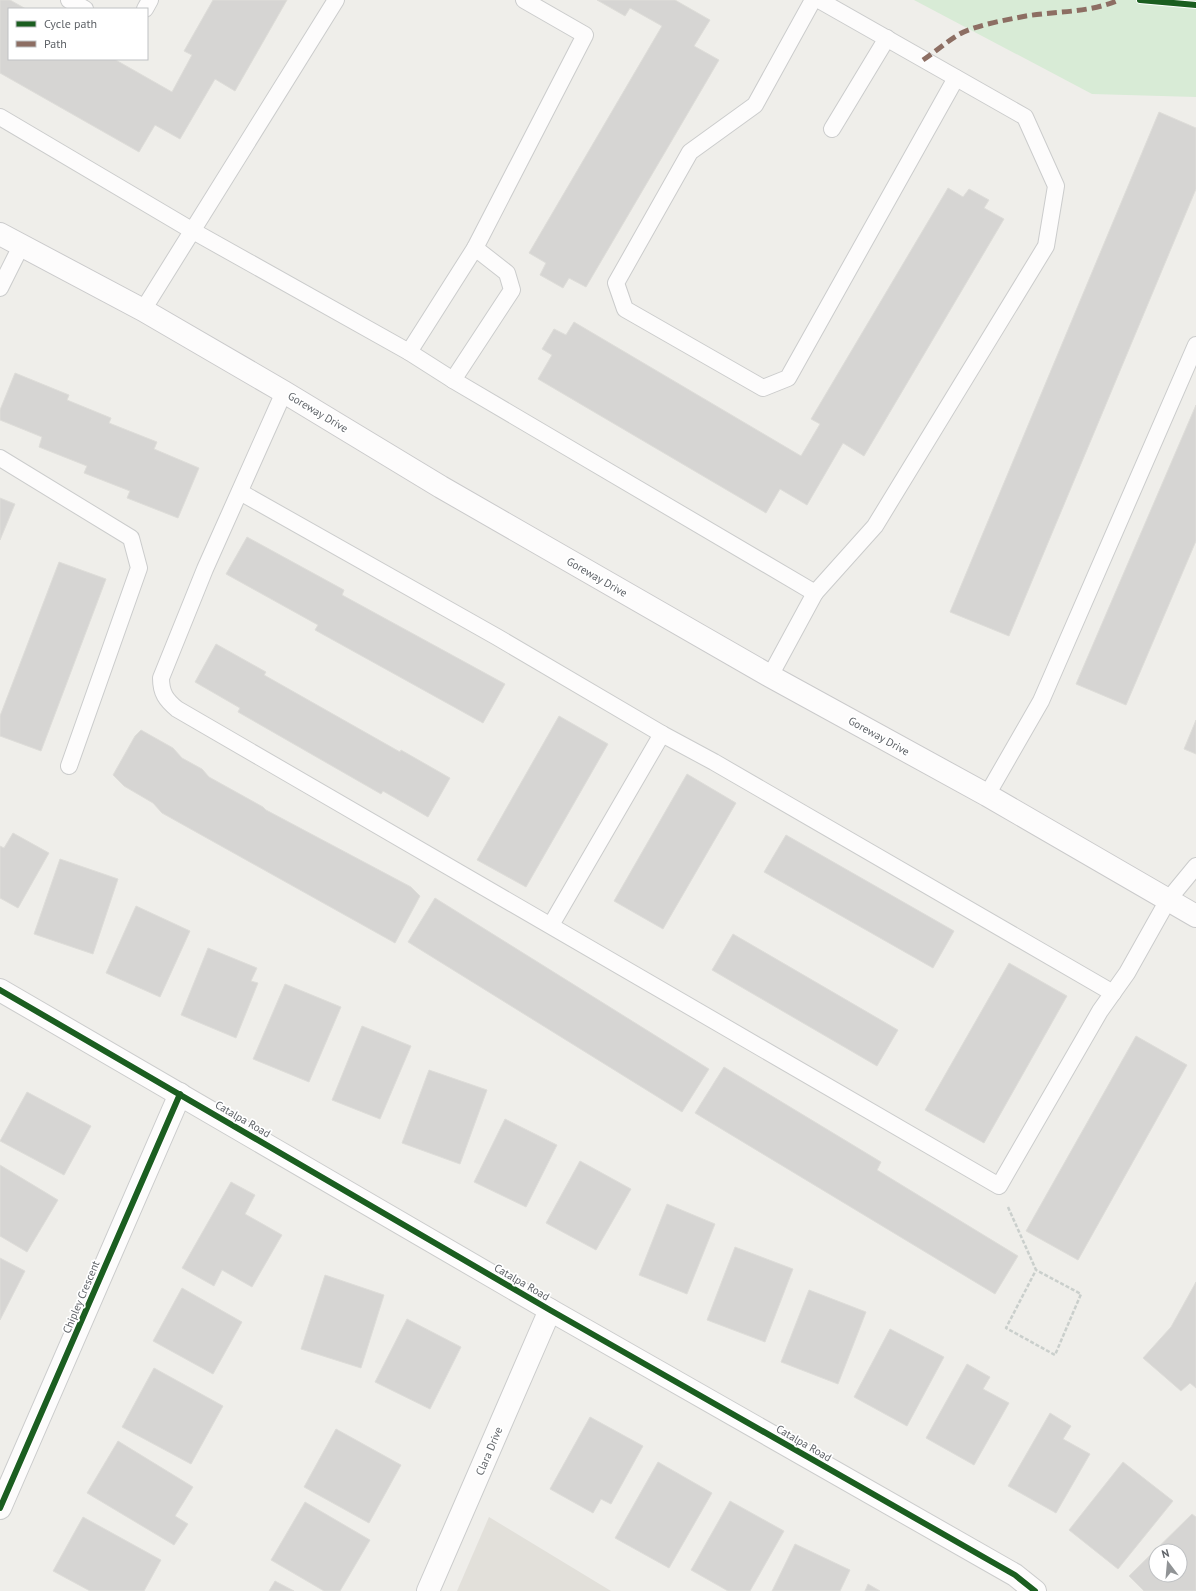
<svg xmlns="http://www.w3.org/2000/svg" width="1196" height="1591" viewBox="0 0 1196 1591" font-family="'PT Sans',sans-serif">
<rect width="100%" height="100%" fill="#efeeea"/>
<!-- education -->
<polygon fill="#e2e0da" points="489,1517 611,1591 457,1591"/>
<!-- green -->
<polygon fill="#d8ebd6" points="914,0 1196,0 1196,97 1092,94"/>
<!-- building -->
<g fill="#d6d5d3" stroke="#deddd9" fill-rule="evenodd">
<polygon points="0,0 10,0 26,9 9,9 9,59 114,59 172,92 192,55 184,51 213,0 287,0 235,91 215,79 180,139 155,125 139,152 0,73"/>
<polygon points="597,0 675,0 710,20 694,46 719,60 586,287 569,278 563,288 540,275 546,263 529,253 662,26 630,8 625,16"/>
<polygon points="1159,112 1196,128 1196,189 1009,636 950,612"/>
<polygon points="948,188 963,197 969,189 989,200 984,208 1004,219 864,456 843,443 807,505 780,489 766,513 538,379 552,355 542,349 554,329 566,335 574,322 801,456 820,424 811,419"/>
<polygon points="15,373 69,395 67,400 111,418 109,423 157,442 154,449 199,468 178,518 127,498 130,491 84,473 87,466 39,447 42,437 0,420 0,410"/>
<polygon points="1196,405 1196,541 1126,705 1076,684"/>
<polygon points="0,498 15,504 0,540"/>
<polygon points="247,537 344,590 342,595 505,684 483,723 315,630 318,625 226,574"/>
<polygon points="59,562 106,579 41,751 0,736 0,716"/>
<polygon points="216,644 266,672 264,675 400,752 401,750 450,778 428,817 383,791 381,794 238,712 240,708 195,682"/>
<polygon points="559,716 608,744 526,887 477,860"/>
<polygon points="1196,720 1196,754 1184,749"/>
<polygon points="141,730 173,748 182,758 202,769 209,777 263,807 266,810 411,887 420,896 395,943 162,813 153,803 124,786 113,775 135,736"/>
<polygon points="687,774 736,803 663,929 614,901"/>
<polygon points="13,833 49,853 18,908 0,898 0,846 4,848"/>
<polygon points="786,835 954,931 933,968 764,872"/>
<polygon points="60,859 118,879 93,954 34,934"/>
<polygon points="435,898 709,1069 682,1112 408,942"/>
<polygon points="136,906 190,931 160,997 106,973"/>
<polygon points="733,934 898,1030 877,1066 712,970"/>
<polygon points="208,948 257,968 251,981 258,983 236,1038 181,1015"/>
<polygon points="1009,963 1067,996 984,1143 925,1110"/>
<polygon points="285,984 341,1007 309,1082 253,1059"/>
<polygon points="362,1026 411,1046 380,1119 332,1100"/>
<polygon points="1136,1036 1187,1065 1078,1260 1026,1231"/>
<polygon points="724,1067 881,1162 877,1170 1018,1256 995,1294 695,1113"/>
<polygon points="429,1070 487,1090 460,1164 402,1143"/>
<polygon points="27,1092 91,1126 64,1175 0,1141"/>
<polygon points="505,1119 557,1145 526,1207 474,1182"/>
<polygon points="580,1161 631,1189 596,1250 546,1223"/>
<polygon points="0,1165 58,1200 27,1252 0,1236"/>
<polygon points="231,1182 255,1195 245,1214 282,1235 252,1287 222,1270 214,1286 182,1268"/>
<polygon points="667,1204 715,1224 687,1294 639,1275"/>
<polygon points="735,1247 793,1269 765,1342 707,1320"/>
<polygon points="0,1258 25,1271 0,1320"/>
<polygon points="325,1275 384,1295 361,1368 301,1349"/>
<polygon points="1196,1282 1196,1388 1190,1383 1181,1391 1143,1358 1171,1327"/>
<polygon points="182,1288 242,1322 213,1374 153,1341"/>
<polygon points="809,1290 866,1312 838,1384 781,1362"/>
<polygon points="407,1319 461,1347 430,1409 375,1382"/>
<polygon points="890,1329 944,1357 907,1426 854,1397"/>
<polygon points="967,1364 990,1377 983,1389 1009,1403 974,1465 926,1438"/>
<polygon points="154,1368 223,1406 191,1464 122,1427"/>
<polygon points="1050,1413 1071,1426 1063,1439 1090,1454 1056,1513 1008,1486"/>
<polygon points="590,1417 643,1446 611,1504 601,1499 593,1513 550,1489"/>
<polygon points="336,1429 401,1465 369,1523 304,1487"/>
<polygon points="118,1441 193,1487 175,1516 188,1524 174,1545 87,1493"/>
<polygon points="658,1462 712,1493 669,1568 615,1538"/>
<polygon points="1123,1462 1173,1501 1118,1569 1069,1530"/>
<polygon points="730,1501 784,1531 750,1591 728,1591 691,1570"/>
<polygon points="305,1502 370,1540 340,1591 324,1591 271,1560"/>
<path d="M1192 1514 1196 1517V1591H1144L1129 1576ZM1156 1551H1180V1575H1156Z"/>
<polygon points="83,1517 161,1560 144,1591 90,1591 53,1571"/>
<polygon points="795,1544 850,1570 840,1591 772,1591"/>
<polygon points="275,1581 294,1591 269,1591"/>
<polygon points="868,1584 880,1591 865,1591"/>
</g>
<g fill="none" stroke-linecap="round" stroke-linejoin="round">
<defs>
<g id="lane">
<polyline points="69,0 85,9"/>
<polyline points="813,0 755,105 690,152 616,283 625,309 763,388 788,378 956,78"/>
<polyline points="145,9 150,0"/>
<polyline points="0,117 193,231 409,352 453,380 815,593 875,526 1046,246 1056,186 1025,117 819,0"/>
<polyline points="832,129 887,38"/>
<polyline points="0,288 21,246"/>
<polyline points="143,310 336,0"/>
<polyline points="409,352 475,248 585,35 524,0"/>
<polyline points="453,380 512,290 507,273 475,248"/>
<path d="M284 392 205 569 161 678C161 693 166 700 177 709L999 1186 1100 1011 1127 973 1168 900 1196 866"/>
<polyline points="0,458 131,538 139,568 69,766"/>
<polyline points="240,492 497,637 662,734 714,762 1113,993"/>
<polyline points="770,676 815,593"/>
<polyline points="987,795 1041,701 1196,345"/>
<polyline points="551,925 662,734"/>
</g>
<g id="street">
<polyline points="0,990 550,1310 1015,1575 1035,1591"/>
<polyline points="0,1508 180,1094"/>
<polyline points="428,1591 550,1310"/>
</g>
<polyline id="secondary" points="0,234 143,310 284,392 441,487 770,676 987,795 1196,916"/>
</defs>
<!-- lane casing -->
<use href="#lane" stroke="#cbcccc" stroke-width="18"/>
<!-- street casing -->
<use href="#street" stroke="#cbcccc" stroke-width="24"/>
<!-- secondary casing -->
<use href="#secondary" stroke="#cacacb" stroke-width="24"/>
<!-- path -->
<polyline stroke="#cacfcc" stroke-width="2.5" stroke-dasharray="4 2" stroke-linecap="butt" points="1008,1207 1036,1270 1006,1328 1055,1355 1081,1294 1036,1270"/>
<!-- lane -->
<use href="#lane" stroke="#fdfcfc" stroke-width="16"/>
<!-- street -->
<use href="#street" stroke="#fdfcfc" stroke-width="22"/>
<!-- secondary -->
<use href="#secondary" stroke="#fdfcfc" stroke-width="22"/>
<!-- quiet -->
<path stroke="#8d6e63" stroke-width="5" stroke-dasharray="10 5" stroke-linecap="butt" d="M923 60C935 52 946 42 958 35 975 25 1006 20 1026 16 1057 11 1089 13 1119 0"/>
<defs>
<g id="cycleway">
<polyline points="1140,0 1196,5"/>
<polyline points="0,990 550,1310 1015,1575 1035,1591"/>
<polyline points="0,1508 180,1094"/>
</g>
</defs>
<!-- cycleway casing -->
<use href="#cycleway" stroke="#fff" stroke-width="8"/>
<!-- cycleway -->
<use href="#cycleway" stroke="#1b5e20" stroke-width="6"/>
</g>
<g text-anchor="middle" stroke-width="3.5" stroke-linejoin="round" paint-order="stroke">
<!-- street labels -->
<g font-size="11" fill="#5f6368" stroke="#fff">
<text transform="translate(318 412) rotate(31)" y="4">Goreway Drive</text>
<text transform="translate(597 577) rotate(30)" y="4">Goreway Drive</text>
<text transform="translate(879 736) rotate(29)" y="4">Goreway Drive</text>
<text transform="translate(243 1119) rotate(30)" y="4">Catalpa Road</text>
<text transform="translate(522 1282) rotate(30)" y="4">Catalpa Road</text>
<text transform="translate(81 1297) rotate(-67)" y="4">Chipley Crescent</text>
<text transform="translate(804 1443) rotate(30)" y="4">Catalpa Road</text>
<text transform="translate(489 1451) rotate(-67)" y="4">Clara Drive</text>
</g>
</g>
<!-- legend -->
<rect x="8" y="8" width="140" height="52" fill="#ffffff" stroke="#bfc1c3"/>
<rect x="16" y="21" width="20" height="6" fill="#1b5e20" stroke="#bfc1c3"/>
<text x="44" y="28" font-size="12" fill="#5f6368">Cycle path</text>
<rect x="16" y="41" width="20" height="6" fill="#8d6e63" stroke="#bfc1c3"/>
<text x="44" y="48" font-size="12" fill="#5f6368">Path</text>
<!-- north arrow -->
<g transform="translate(1168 1563) rotate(344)"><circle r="19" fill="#ffffff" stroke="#bfc1c3"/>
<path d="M0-3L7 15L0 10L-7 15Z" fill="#919496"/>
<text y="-6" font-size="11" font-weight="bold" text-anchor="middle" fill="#5f6368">N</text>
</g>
</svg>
